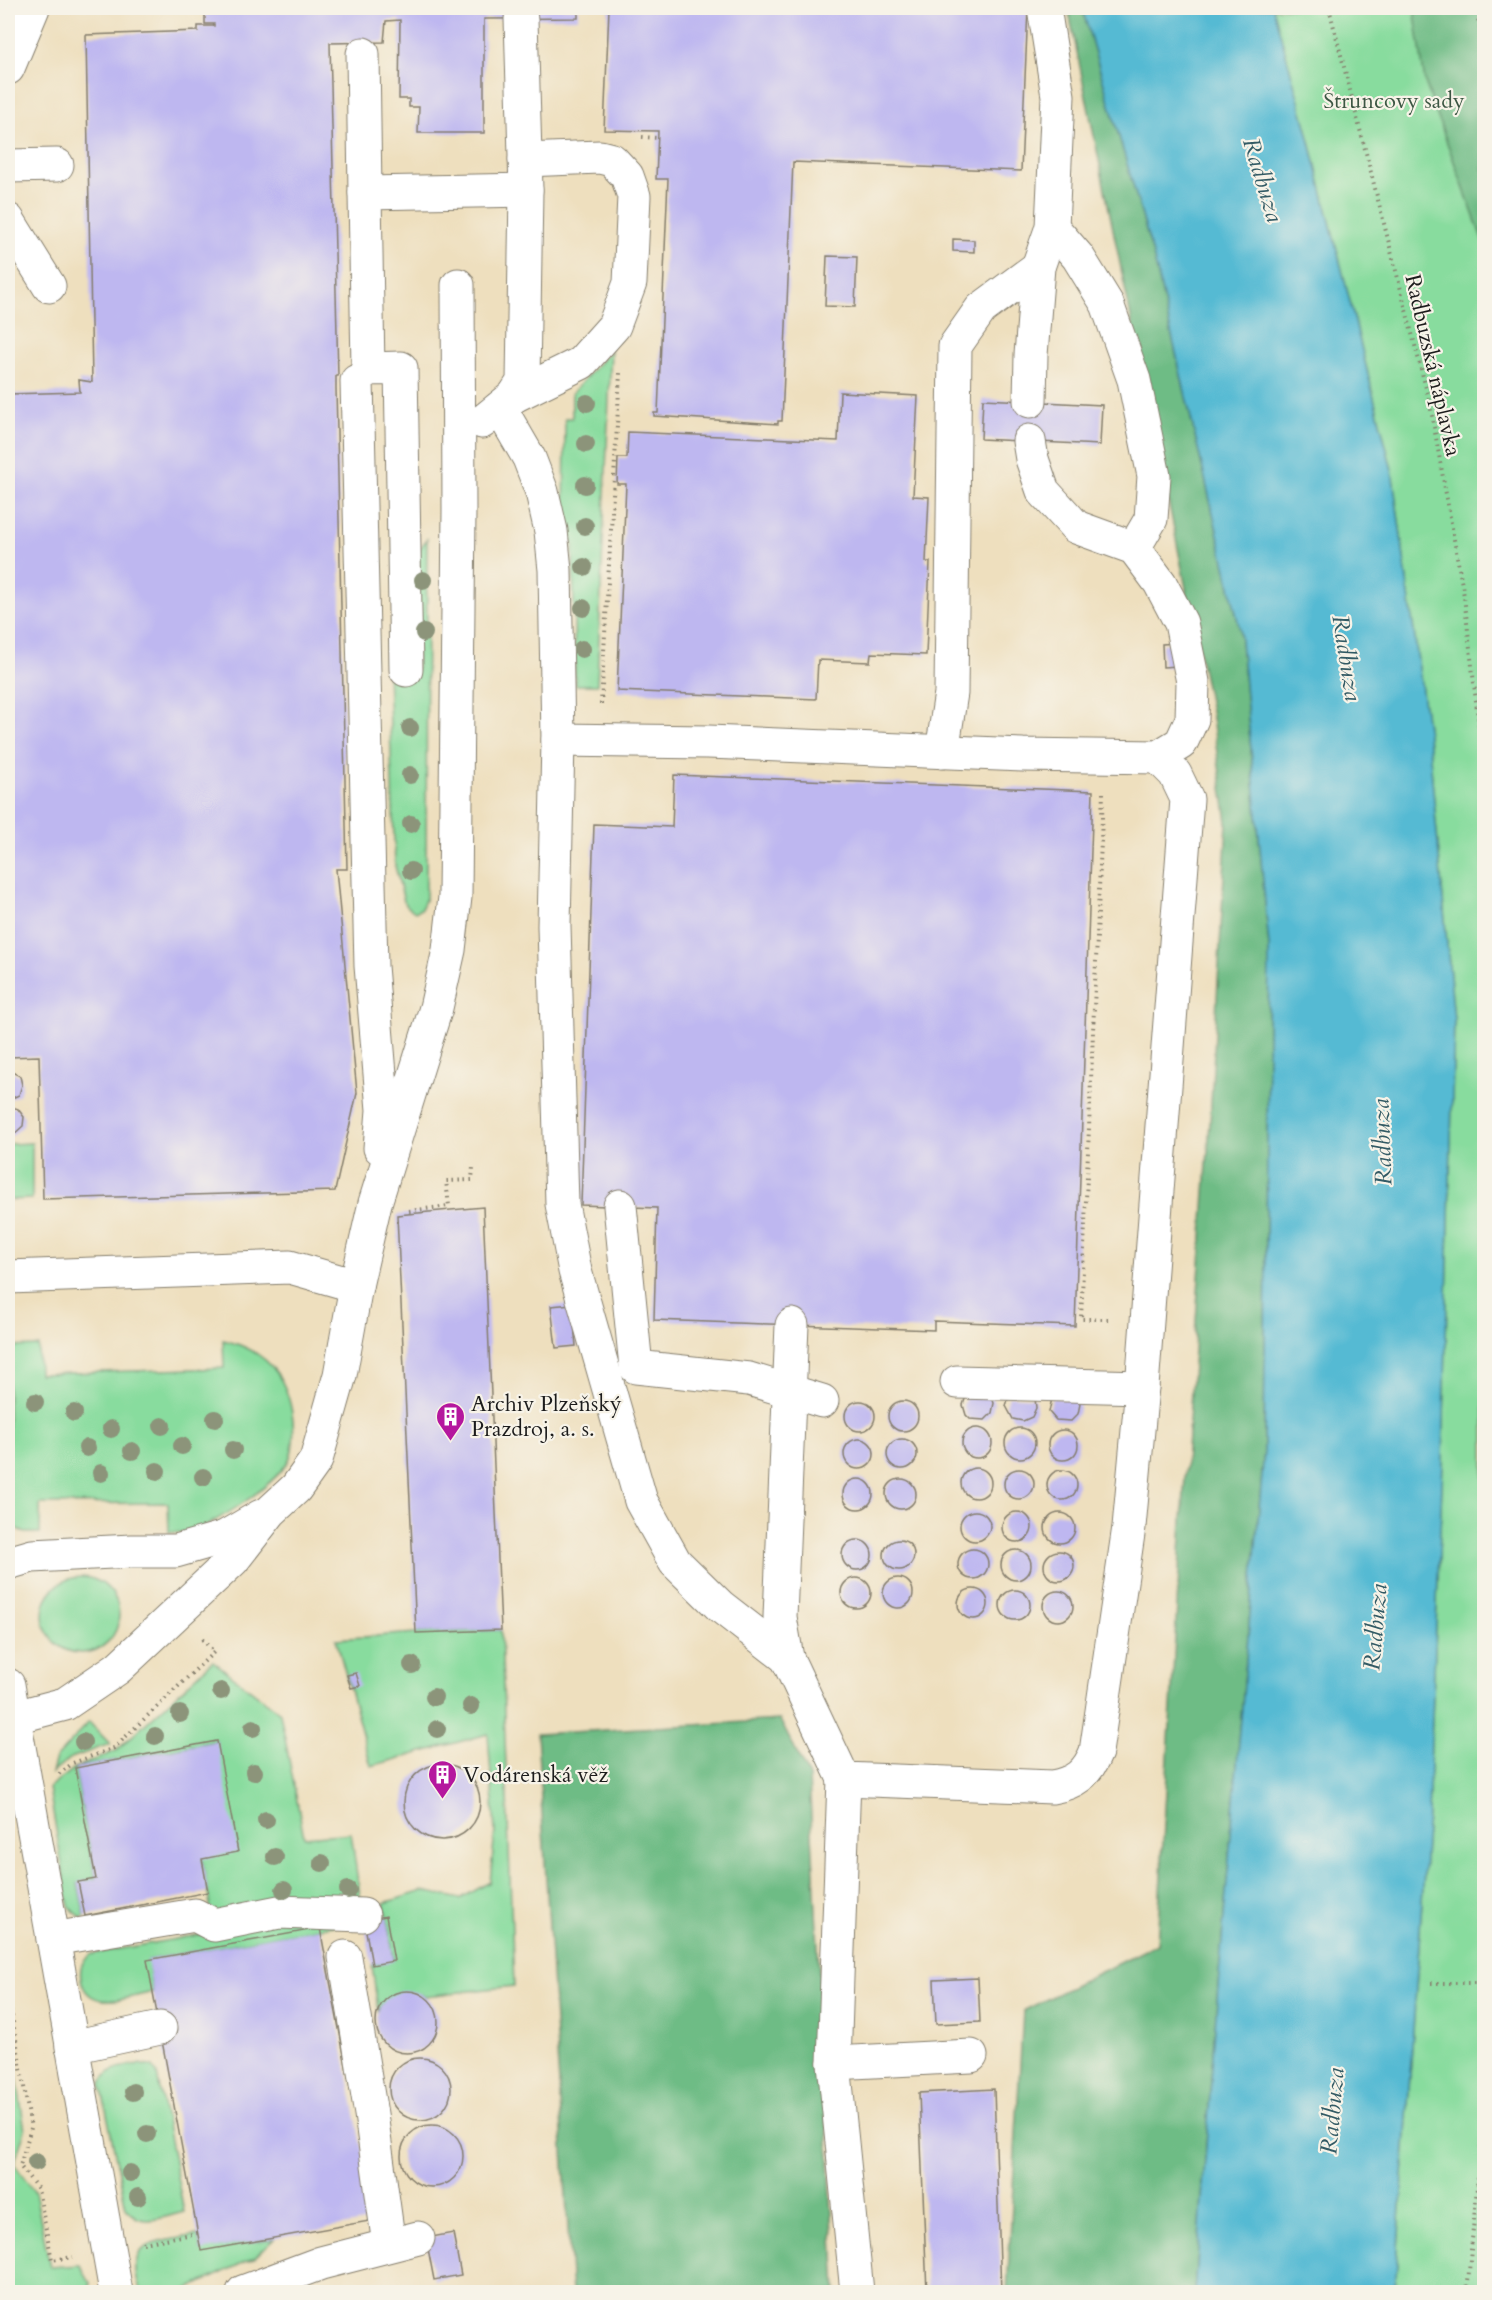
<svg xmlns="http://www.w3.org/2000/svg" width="1492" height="2300" viewBox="0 0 1492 2300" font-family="Cardo,serif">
<rect width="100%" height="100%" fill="#f7f3e8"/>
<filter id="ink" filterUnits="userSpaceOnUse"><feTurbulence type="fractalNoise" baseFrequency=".0167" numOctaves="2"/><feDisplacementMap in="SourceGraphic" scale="12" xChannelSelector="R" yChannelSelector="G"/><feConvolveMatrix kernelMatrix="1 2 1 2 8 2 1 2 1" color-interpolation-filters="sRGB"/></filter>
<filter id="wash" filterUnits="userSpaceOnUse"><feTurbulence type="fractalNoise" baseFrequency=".008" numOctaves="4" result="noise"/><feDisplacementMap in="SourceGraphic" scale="24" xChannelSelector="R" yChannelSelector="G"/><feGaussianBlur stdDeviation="1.35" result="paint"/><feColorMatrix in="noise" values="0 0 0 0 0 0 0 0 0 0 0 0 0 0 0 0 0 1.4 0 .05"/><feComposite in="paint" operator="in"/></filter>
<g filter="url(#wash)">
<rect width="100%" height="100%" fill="#eedfbe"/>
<!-- green -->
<g fill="#88dc9e" stroke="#527c5d" stroke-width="1.5">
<polygon points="1273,8 1484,8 1484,2292 1395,2292 1428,1814 1443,1461 1454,1020 1428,735 1392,470 1307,130"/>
<polygon points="611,350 597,685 575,685 573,542 564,531 565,418 572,418 572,393"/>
<polygon points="427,539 426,898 421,909 415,912 405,905 395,866 388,670 417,670 417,552"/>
<polygon points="32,1143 32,1199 8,1200 8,1144"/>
<path d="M223 1340C267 1350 288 1377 293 1420 294 1432 294 1446 290 1457 282 1481 211 1528 187 1532 181 1533 174 1532 169 1532L168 1503 40 1504V1533H25L8 1524V1347L38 1346 39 1374 224 1368Z"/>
<circle cx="81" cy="1615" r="38"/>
<path d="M501 1630 514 1986 425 1996C405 1988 390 1992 378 2010L372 1965 394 1960 384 1903 423 1891 460 1899 490 1882 495 1831 488 1734 371 1766 336 1639 416 1633Z"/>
<polygon points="213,1661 280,1713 304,1837 351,1833 362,1910 212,1917 202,1859 216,1741 75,1768 96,1879 78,1883 85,1916 82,1918 69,1907 49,1788 75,1768 116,1751"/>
<polygon points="89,1722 110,1744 71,1758 52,1773 56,1758"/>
<path d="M282 1920H364L148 1960 153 1992C130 1997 86 2014 81 1978 79 1966 83 1960 92 1954Z"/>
<polygon points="8,2023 25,2130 14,2164 35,2192 50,2267 80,2265 90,2283 90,2292 8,2292"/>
<path d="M139 2064 153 2067 157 2074 184 2212C163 2217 140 2229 126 2208L101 2085C106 2067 123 2067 139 2064Z"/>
<path d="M198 2235 201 2250 275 2238 255 2257 182 2292H141C122 2239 157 2243 198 2235Z"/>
</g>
<!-- forest -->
<g fill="#6ebc85" stroke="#456c50" stroke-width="1.5">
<polygon points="1068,8 1082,8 1153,254 1240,630 1269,946 1264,1451 1219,1974 1195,2292 1007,2292 1023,2011 1157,1944 1182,1520 1210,1122 1227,822 1211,711"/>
<polygon points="1414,8 1484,8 1484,244 1425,82"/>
<polygon points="780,1720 809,1777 836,2292 572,2292 537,1734"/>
</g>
<!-- water -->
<polygon fill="#55bad3" stroke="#386b78" stroke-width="1.5" points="1082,8 1273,8 1307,130 1392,470 1428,735 1454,1020 1443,1461 1428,1814 1395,2292 1195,2292 1219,1974 1264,1451 1269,946 1240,630 1153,254"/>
<g id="blocks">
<!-- building -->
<g fill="#beb7f0">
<polygon points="205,8 578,8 578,18 484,19 484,133 418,133 419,107 409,107 409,99 399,99 400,20 386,21 384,42 330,43 338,376 336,376 336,388 347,869 336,869 357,1093 335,1191 43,1199 39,1056 8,1057 8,394 80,392 79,380 92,382 86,35 198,31 198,26 214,26 214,24 205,24"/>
<polygon points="609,8 1028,8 1021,171 793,162 782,421 778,421 778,424 654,416 654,413 658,413 668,179 656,179 658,131 604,130"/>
<polygon points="953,239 974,240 974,252 953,251"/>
<polygon points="827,256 857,257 855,307 825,306"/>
<polygon points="840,392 918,396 913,496 929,497 926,562 930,562 926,655 871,653 870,662 818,660 816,699 617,691 626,484 617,484 618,458 627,458 628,432 838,441"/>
<polygon points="983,399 1102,405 1100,445 981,439"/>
<polygon points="1177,643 1178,666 1163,667 1162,644"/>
<polygon points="674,775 1093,791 1075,1326 934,1321 934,1330 654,1320 657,1208 581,1205 594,824 672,827"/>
<polygon points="8,1070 20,1076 22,1085 19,1095 8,1100"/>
<polygon points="8,1106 18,1109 24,1117 23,1126 12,1136 8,1136"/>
<polygon points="483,1207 501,1630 416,1633 397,1215"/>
<polygon points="572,1304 576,1346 556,1348 551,1306"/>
<polygon points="966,1396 992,1398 994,1403 992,1413 985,1420 970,1419 966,1415 963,1405"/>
<polygon points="1009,1396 1035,1398 1036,1408 1032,1417 1023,1421 1013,1419 1006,1406"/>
<polygon points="1052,1398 1078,1400 1080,1404 1078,1414 1071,1421 1056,1420 1049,1412"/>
<circle cx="860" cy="1416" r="15"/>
<circle cx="903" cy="1416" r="15"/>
<circle cx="977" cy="1443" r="15"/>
<circle cx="1020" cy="1443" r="15"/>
<circle cx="1063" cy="1445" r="15"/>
<circle cx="859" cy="1454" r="15"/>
<circle cx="902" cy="1454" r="15"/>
<circle cx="976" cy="1483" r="15"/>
<circle cx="1019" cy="1484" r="15"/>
<circle cx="1062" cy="1485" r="15"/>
<circle cx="858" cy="1494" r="15"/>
<circle cx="901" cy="1494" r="15"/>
<circle cx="975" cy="1526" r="15"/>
<circle cx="1017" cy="1527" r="15"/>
<circle cx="1060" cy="1528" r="15"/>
<circle cx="899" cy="1555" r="15"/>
<circle cx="857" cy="1555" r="15"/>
<circle cx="973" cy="1564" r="15"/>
<circle cx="1016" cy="1565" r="15"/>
<circle cx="1059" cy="1566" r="15"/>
<circle cx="856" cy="1593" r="15"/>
<circle cx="898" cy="1593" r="15"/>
<circle cx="973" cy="1604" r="15"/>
<circle cx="1015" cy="1605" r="15"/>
<circle cx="1058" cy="1606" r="15"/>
<polygon points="356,1673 360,1686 351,1688 347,1675"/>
<polygon points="217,1741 238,1852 202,1859 208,1892 85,1916 78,1882 96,1879 75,1768"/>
<circle cx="442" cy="1802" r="38"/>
<polygon points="386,1916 394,1961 372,1965 364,1920"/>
<polygon points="320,1928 375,2220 201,2251 147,1960"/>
<polygon points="978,1978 980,2022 936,2024 934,1980"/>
<circle cx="407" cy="2022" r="31"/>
<circle cx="420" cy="2089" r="31"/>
<polygon points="994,2089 1001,2292 927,2292 919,2093"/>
<circle cx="432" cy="2156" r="31"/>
<polygon points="453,2233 461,2275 434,2280 426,2238"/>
</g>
</g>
</g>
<g filter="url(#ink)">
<use href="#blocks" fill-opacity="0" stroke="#857e6d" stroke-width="1.5"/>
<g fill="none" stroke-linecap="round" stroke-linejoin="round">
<defs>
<g id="minor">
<polyline points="1044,8 1058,96 1052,227"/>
<polyline points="363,54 365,193"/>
<polyline points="8,68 33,8"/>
<polyline points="8,166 57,165"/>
<polyline points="8,220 49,286"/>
<polyline points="357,381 371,966 383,1110 380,1148"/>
<polyline points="514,396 581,363 614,326 630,283 634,196 627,176 612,160 600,157 525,160"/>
<polyline points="1030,401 1031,355 1038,267 1052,227 1078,257 1107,304 1134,380 1154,476 1151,519 1134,548"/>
<polyline points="500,408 529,458 542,492 551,531 555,570 558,740 554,926 562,1204 575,1271 641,1501 675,1562 720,1606 787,1658"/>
<polyline points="482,422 514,396 523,382 526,190 521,19"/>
<polyline points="406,670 401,368 368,369 365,193 526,190"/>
<polyline points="558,740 708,742 1023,755 1158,757 1181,743 1192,719 1193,682 1181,623 1160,583 1134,548 1076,527 1043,491 1032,459 1029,441"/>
<polyline points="942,752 951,693 955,346 981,309 1038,267"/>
<polyline points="620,1206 636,1367 749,1379 822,1401"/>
<polyline points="8,1277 290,1267 356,1286"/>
<path d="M792 1325 780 1617 787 1658 844 1779 1052 1787C1075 1783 1087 1774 1096 1752L1129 1527 1142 1387"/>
<polyline points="957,1382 1142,1387 1187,799 1175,774 1158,757"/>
<polyline points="8,1563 32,1556 132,1551 176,1551 225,1537 261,1516"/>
<polyline points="8,1685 116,2292"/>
<polyline points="8,1719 65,1704 118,1668 233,1560 271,1511 296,1488 316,1460 340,1375 356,1286 375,1203 436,1008 449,950 455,897 459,511 458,285"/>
<polyline points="844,1779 834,2063 971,2056"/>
<polyline points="53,1939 195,1915 214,1925 279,1912 363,1915"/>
<polyline points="345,1957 371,2114 389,2245"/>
<polyline points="72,2047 160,2028"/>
<polyline points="834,2063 857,2292"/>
<polyline points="243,2292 321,2263 418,2238"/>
</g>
</defs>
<!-- minor casing -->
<use href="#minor" stroke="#857e6d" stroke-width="35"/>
<!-- path -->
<g stroke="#857e6d" stroke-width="4" stroke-dasharray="1.5 4.5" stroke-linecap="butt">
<polyline points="1329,8 1430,404 1464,596 1484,771"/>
<polyline points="1475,8 1484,41"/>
<polyline points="642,137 658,138"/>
<polyline points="601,704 620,373"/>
<polyline points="1103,793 1081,1319 1111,1319"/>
<polyline points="409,1211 449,1206 446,1181 472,1180 473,1167"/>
<polyline points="59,1774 73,1763 114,1748 214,1652 202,1639"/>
<polyline points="1431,1983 1484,1983"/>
<polyline points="8,1992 31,2128 20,2166 38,2189 52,2260 73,2257"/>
<polyline points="143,2243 198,2233"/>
<polyline points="1467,2292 1484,2114"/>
</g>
<!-- minor -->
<use href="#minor" stroke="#fff" stroke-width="33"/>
</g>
<!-- trees -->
<g fill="#8c947a">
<circle cx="587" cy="403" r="9"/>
<circle cx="586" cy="444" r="9"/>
<circle cx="585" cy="485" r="9"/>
<circle cx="585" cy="526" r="9"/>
<circle cx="584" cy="567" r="9"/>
<circle cx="423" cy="580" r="9"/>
<circle cx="583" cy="608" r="9"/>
<circle cx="424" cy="633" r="9"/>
<circle cx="582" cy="649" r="9"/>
<circle cx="410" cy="728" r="9"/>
<circle cx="410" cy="775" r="9"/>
<circle cx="411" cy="824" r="9"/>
<circle cx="411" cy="871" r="9"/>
<circle cx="35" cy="1402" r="9"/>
<circle cx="74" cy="1413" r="9"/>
<circle cx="215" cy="1419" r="9"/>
<circle cx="162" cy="1426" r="9"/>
<circle cx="111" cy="1429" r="9"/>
<circle cx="182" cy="1446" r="9"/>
<circle cx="87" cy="1448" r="9"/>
<circle cx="233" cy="1450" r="9"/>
<circle cx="132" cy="1451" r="9"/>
<circle cx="157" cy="1471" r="9"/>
<circle cx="101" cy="1473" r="9"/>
<circle cx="203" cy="1477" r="9"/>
<circle cx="412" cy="1665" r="9"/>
<circle cx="221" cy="1691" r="9"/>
<circle cx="434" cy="1697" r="9"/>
<circle cx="471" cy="1706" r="9"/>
<circle cx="180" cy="1714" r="9"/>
<circle cx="253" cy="1728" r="9"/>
<circle cx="437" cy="1729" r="9"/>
<circle cx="155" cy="1736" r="9"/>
<circle cx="83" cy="1742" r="9"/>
<circle cx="254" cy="1772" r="9"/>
<circle cx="266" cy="1820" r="9"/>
<circle cx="275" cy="1857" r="9"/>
<circle cx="322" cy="1863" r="9"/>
<circle cx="284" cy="1890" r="9"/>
<circle cx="348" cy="1890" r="9"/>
<circle cx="133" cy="2092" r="9"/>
<circle cx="147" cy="2134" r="9"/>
<circle cx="36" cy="2162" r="9"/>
<circle cx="130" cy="2173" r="9"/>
<circle cx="138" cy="2197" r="9"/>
</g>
</g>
<!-- icons -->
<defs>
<symbol id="building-pin" viewBox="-11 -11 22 30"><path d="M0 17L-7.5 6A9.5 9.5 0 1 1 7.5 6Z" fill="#b5179e" stroke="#f7f3e8"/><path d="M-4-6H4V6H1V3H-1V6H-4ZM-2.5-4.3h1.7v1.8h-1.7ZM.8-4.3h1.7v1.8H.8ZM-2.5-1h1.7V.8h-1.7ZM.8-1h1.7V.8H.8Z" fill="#fff"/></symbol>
</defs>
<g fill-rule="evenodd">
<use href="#building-pin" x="434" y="1400" width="33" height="45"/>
<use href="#building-pin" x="426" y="1758" width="33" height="45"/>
</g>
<g text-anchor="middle" stroke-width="4.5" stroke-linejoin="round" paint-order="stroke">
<!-- park labels -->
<g font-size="22" fill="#3c5643" stroke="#f7f3e8">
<text x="1394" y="108">Štruncovy sady</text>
</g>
<!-- street labels -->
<g font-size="22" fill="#1c1c1c" stroke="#f7f3e8">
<text transform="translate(1434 365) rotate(77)" y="8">Radbuzská náplavka</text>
</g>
<!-- poi labels -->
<g font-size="22" fill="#1c1c1c" stroke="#f7f3e8" text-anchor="start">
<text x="471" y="1411">Archiv Plzeňský<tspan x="471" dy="25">Prazdroj, a. s.</tspan></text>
<text x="463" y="1782">Vodárenská věž</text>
</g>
<!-- water labels -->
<g font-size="24" font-style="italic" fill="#335b65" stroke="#f7f3e8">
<text transform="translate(1263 180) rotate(73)" y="8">Radbuza</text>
<text transform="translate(1347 658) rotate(81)" y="8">Radbuza</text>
<text transform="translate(1382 1142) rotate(-92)" y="8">Radbuza</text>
<text transform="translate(1375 1627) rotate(-85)" y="8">Radbuza</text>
<text transform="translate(1332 2111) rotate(-85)" y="8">Radbuza</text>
</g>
</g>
<!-- margin -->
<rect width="1492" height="2300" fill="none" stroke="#f7f3e8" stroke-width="30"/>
</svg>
